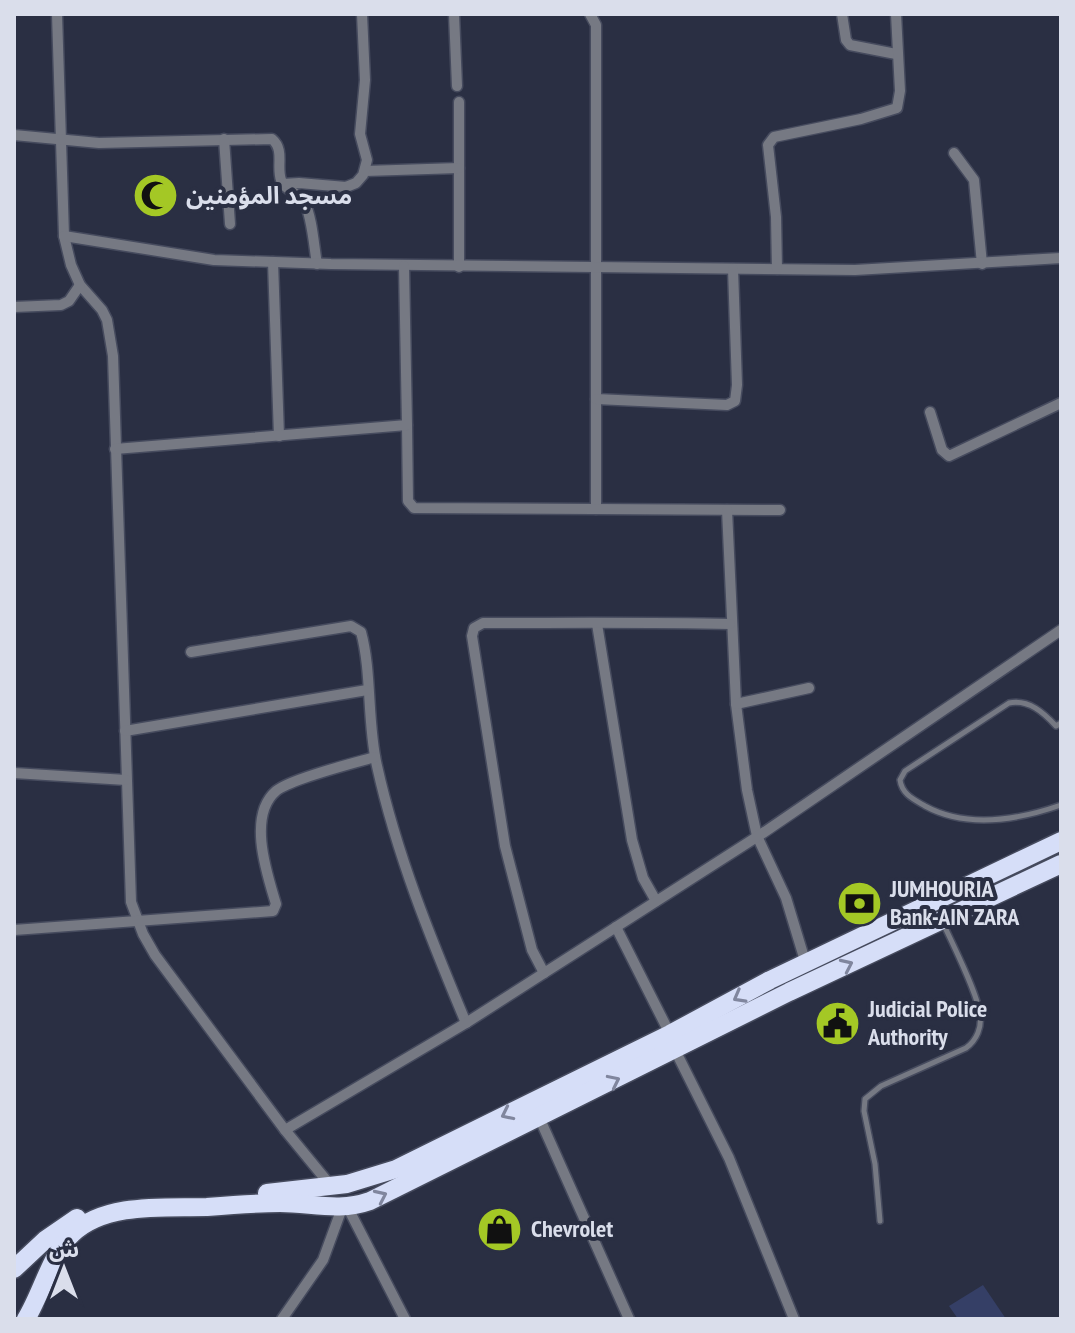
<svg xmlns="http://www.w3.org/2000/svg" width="1075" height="1333" viewBox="0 0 1075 1333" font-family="'PT Sans Narrow','Noto Sans Arabic',sans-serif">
<rect width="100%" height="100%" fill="#2a2f43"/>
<!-- green -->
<polygon fill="#353f66" points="983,1285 1006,1319 958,1319 949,1306"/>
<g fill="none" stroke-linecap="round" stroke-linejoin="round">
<defs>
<g id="lane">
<path d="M1061 723 1056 726C1044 713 1029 699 1009 703L905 771 900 780C902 794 913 799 925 806 967 829 1018 820 1061 805"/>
<path d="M880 1221 875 1164 864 1111 865 1099 881 1086 966 1048C977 1040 982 1027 980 1014 977 992 953 945 943 923"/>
</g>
<g id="street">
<polyline points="57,14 64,236 71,265 80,285 102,310 107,320 113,356 131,902 143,934 155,955 285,1130 331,1186"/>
<polyline points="454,14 457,86"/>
<polyline points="590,14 596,25 596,509"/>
<polyline points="842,14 846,40 850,45 896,54"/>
<polyline points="459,102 459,267"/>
<path d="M14 135 99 143 272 139C285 150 276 166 281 180 285 191 298 192 304 202 312 215 314 247 317 264"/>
<polyline points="224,139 230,224"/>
<polyline points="954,153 974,180 982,264"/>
<polyline points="365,171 459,168"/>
<polyline points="283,184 299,183 346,187 356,183 363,175 367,160 360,134 365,80 362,14"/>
<polyline points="64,236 214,260 331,264 855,270 1061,258"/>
<polyline points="273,262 279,436"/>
<polyline points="777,269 776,217 768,145 774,137 861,119 897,108 900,91 896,14"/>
<polyline points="14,307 61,305 69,301 80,285"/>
<polyline points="596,399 727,405 735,401 737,385 733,269"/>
<polyline points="930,412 942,450 949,456 1061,403"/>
<polyline points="407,425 408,501 414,508 780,510"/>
<polyline points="115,449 407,425 404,266"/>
<polyline points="727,510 736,704 747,790 757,836 786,898 806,964"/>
<polyline points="597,624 632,840 643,878 656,901"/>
<path d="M191 652 351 626 361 632C372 672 367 724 377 766 397 856 431 939 466 1023"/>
<polyline points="736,704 809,688"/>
<polyline points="125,731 367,690"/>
<polyline points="14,773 126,780"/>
<polyline points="616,927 670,1034"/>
<path d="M14 930 273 911 276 904C267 874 247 816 276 791 290 779 354 763 375 757"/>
<path d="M544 973 532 950 505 846 472 636 474 628 483 623C565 623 648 622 730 624"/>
<polyline points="675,1050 729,1158 794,1319"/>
<polyline points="539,1117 629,1319"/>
<polyline points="285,1130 466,1023 763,833 1061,630"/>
<polyline points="348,1208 405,1319"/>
<polyline points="282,1319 323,1260 342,1208"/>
</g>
<g id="highway">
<polyline points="267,1193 347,1184 396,1169 670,1034 770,980 1061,841"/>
<polyline points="14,1269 45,1240 77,1218"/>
<path d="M26 1319C42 1293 51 1254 72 1234 105 1202 165 1208 207 1207 231 1205 256 1203 280 1203 312 1203 339 1212 370 1201L789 992 1061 864"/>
</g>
</defs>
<!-- lane casing -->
<use href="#lane" stroke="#464b5e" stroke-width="8"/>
<!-- street casing -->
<use href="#street" stroke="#464b5e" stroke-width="13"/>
<!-- highway casing -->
<use href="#highway" stroke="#464b5e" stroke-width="21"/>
<!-- lane -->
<use href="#lane" stroke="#767983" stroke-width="5"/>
<!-- street -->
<use href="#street" stroke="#767983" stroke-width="10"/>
<!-- highway -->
<use href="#highway" stroke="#d6def8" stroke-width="18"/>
</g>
<!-- one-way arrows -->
<defs><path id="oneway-chevron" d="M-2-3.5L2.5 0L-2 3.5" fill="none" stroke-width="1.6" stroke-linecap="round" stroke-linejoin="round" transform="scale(2)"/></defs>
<g stroke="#80869e">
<use href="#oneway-chevron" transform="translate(847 965) rotate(-25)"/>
<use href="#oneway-chevron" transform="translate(739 997) rotate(151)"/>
<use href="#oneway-chevron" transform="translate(614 1081) rotate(-26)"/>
<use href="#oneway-chevron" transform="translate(507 1114) rotate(154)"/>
<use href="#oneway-chevron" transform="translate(381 1196) rotate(-25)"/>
</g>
<!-- icons -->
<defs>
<symbol id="mosque-disc" viewBox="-11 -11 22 22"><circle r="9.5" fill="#a4c825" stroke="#2a2f43"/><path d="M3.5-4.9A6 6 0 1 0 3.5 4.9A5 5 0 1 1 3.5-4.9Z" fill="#111"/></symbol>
<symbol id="bank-disc" viewBox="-11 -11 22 22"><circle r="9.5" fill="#a4c825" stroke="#2a2f43"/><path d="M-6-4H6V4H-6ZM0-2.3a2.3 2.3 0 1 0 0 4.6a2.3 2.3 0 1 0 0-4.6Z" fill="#111"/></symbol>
<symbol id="civic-disc" viewBox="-11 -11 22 22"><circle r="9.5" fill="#a4c825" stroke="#2a2f43"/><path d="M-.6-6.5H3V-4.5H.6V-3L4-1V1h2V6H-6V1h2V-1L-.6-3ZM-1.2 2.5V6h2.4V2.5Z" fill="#111"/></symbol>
<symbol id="shop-disc" viewBox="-11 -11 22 22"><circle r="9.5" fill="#a4c825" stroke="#2a2f43"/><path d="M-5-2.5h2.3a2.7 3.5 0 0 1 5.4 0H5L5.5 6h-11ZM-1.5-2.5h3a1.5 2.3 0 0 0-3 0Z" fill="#111"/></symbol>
</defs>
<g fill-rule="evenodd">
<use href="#mosque-disc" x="130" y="170" width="51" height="51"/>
<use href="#bank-disc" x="834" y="878" width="51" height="51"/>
<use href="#civic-disc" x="812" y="998" width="51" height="51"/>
<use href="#shop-disc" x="474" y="1204" width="51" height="51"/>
</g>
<g text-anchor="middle" stroke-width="8" stroke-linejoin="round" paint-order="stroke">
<!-- poi labels -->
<g font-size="24" font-weight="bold" fill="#dadeeb" stroke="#2a2f43" text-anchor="start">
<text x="186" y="204">مسجد المؤمنين</text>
<text x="890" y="897">JUMHOURIA<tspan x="890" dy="28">Bank-AIN ZARA</tspan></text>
<text x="868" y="1017">Judicial Police<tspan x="868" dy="28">Authority</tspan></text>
<text x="531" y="1237">Chevrolet</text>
</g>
</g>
<!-- border -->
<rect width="1075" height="1333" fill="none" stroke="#dadeeb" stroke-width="32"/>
<!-- north arrow -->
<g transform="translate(64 1269)" stroke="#2a2f43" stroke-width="6" paint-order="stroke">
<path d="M0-6L14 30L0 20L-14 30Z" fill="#dadeeb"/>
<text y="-12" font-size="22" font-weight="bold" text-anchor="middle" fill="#dadeeb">ش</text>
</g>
</svg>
